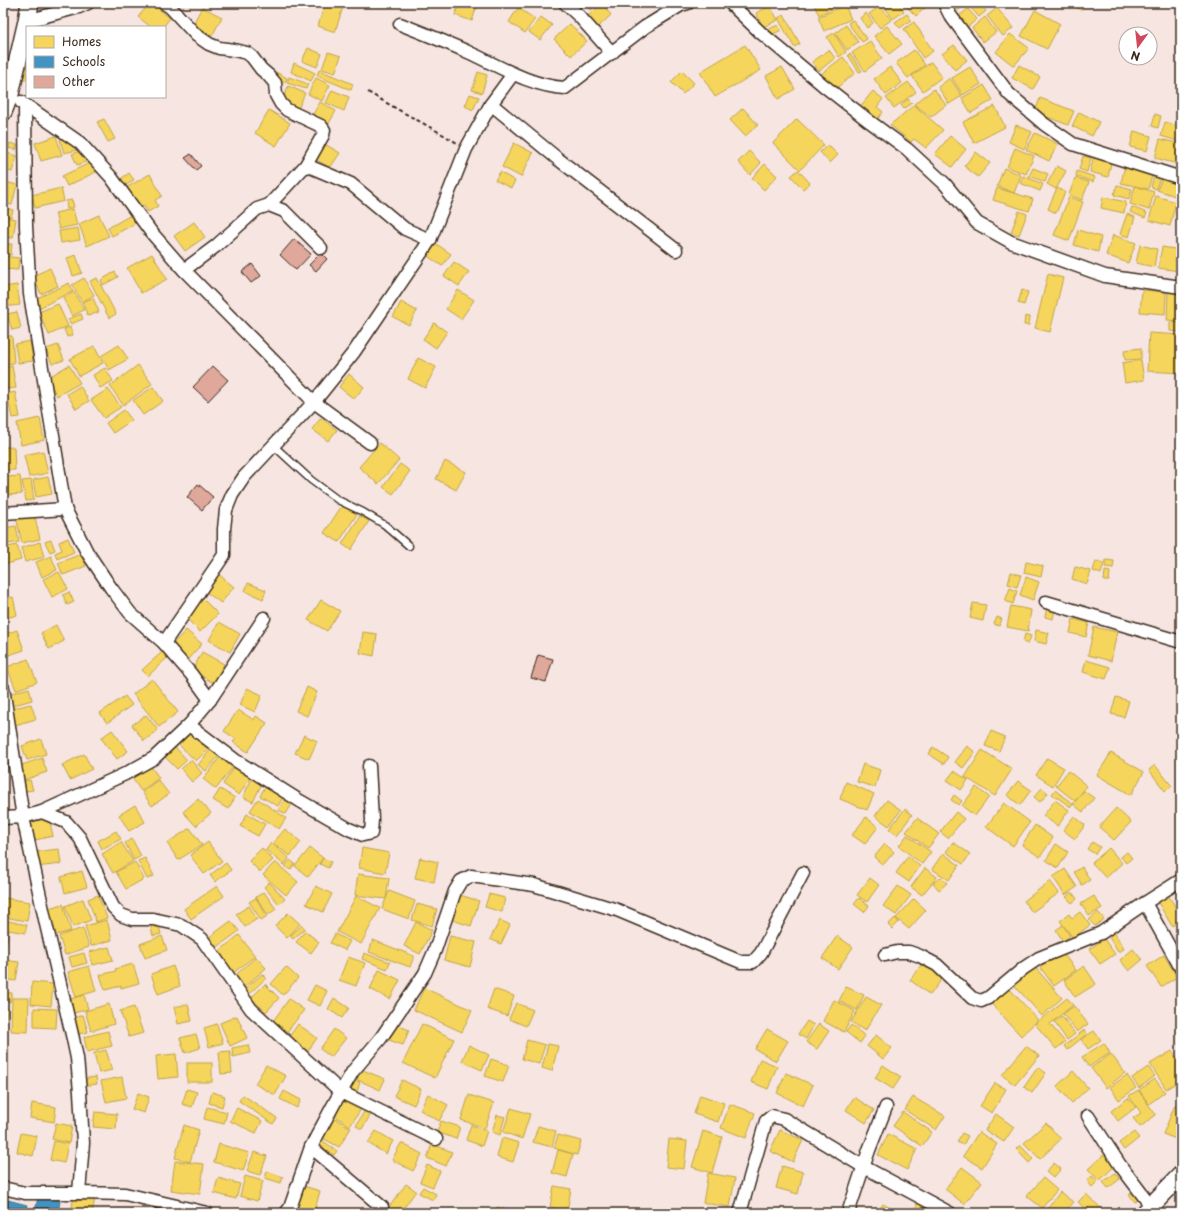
<svg xmlns="http://www.w3.org/2000/svg" width="1184" height="1216" viewBox="0 0 1184 1216" font-family="'Playpen Sans',sans-serif">
<rect width="100%" height="100%" fill="#f6e5e1"/>
<filter id="ink" filterUnits="userSpaceOnUse"><feTurbulence type="fractalNoise" baseFrequency=".025" numOctaves="2"/><feDisplacementMap in="SourceGraphic" scale="8" xChannelSelector="R" yChannelSelector="G"/><feConvolveMatrix kernelMatrix="1 2 1 2 8 2 1 2 1" color-interpolation-filters="sRGB"/></filter>
<g filter="url(#ink)">
<!-- homes -->
<g fill="#f6d55c" stroke="#bea249">
<polygon points="150,3 151,3 170,18 163,27 151,27 138,17"/>
<polygon points="325,3 341,3 344,4 335,32 318,26"/>
<polygon points="459,3 478,3 472,21 455,15"/>
<polygon points="586,3 600,3 591,10"/>
<polygon points="813,3 833,3 835,7 819,15"/>
<polygon points="894,3 898,3 904,11 893,19 886,9"/>
<polygon points="903,3 925,3 927,6 916,16"/>
<polygon points="949,3 969,3 955,12"/>
<polygon points="974,3 979,3 986,11 979,17 970,7"/>
<polygon points="1067,3 1084,3 1081,10"/>
<polygon points="602,4 611,15 598,27 588,16"/>
<polygon points="845,5 851,19 824,31 818,17"/>
<polygon points="770,6 778,20 763,27 756,13"/>
<polygon points="880,6 891,20 880,28 869,14"/>
<polygon points="202,7 222,17 212,36 192,26"/>
<polygon points="518,8 535,19 525,33 509,22"/>
<polygon points="997,8 1013,28 1003,36 987,16"/>
<polygon points="968,9 977,19 964,30 955,19"/>
<polygon points="1035,10 1060,24 1047,49 1021,36"/>
<polygon points="866,13 873,23 867,28 860,18"/>
<polygon points="907,14 911,20 900,28 895,22"/>
<polygon points="784,15 800,44 794,47 778,18"/>
<polygon points="541,17 552,25 540,40 529,32"/>
<polygon points="985,17 996,32 983,42 972,28"/>
<polygon points="853,20 867,39 862,42 848,23"/>
<polygon points="914,22 933,51 923,58 904,29"/>
<polygon points="570,24 587,41 571,56 554,39"/>
<polygon points="778,25 781,30 770,36 767,30"/>
<polygon points="846,25 858,42 847,50 835,33"/>
<polygon points="887,26 902,44 889,54 874,36"/>
<polygon points="834,33 846,52 839,57 827,37"/>
<polygon points="1010,34 1029,48 1014,66 996,52"/>
<polygon points="870,41 882,58 865,71 852,53"/>
<polygon points="745,45 761,70 715,97 700,72"/>
<polygon points="954,45 967,60 955,70 942,54"/>
<polygon points="308,48 322,54 317,67 302,61"/>
<polygon points="829,50 835,58 819,71 812,62"/>
<polygon points="914,50 925,65 908,78 896,63"/>
<polygon points="328,52 341,56 335,73 322,69"/>
<polygon points="850,53 862,71 859,72 848,55"/>
<polygon points="843,57 855,73 834,90 821,74"/>
<polygon points="931,62 942,77 923,91 912,76"/>
<polygon points="23,63 27,63 27,80 21,80"/>
<polygon points="294,63 315,73 311,81 291,72"/>
<polygon points="1019,65 1040,77 1033,89 1012,78"/>
<polygon points="782,67 795,89 778,99 766,76"/>
<polygon points="890,67 902,83 886,95 874,79"/>
<polygon points="970,67 981,84 963,95 952,78"/>
<polygon points="319,70 353,84 351,90 317,76"/>
<polygon points="274,71 287,78 285,83 272,77"/>
<polygon points="682,71 694,83 683,94 671,82"/>
<polygon points="478,72 487,75 482,93 472,90"/>
<polygon points="289,77 308,84 306,89 287,83"/>
<polygon points="316,78 330,85 322,101 308,94"/>
<polygon points="950,78 962,96 949,104 938,87"/>
<polygon points="908,82 916,92 894,108 886,98"/>
<polygon points="984,85 993,100 971,113 962,98"/>
<polygon points="288,86 305,93 298,109 282,102"/>
<polygon points="934,89 946,105 931,117 914,104"/>
<polygon points="332,90 349,97 344,111 326,103"/>
<polygon points="873,91 883,99 877,107 883,112 876,121 859,108"/>
<polygon points="470,94 479,97 473,110 465,106"/>
<polygon points="1040,98 1074,111 1068,125 1035,112"/>
<polygon points="908,99 912,103 904,109 901,105"/>
<polygon points="320,102 336,111 328,125 312,116"/>
<polygon points="914,105 943,130 926,148 914,139 911,142 890,125"/>
<polygon points="995,106 1005,127 974,143 963,122"/>
<polygon points="743,108 758,125 745,136 730,120"/>
<polygon points="269,110 290,123 276,146 255,133"/>
<polygon points="1079,112 1099,122 1092,136 1072,126"/>
<polygon points="1155,114 1161,116 1158,128 1152,126"/>
<polygon points="104,119 115,139 108,142 97,122"/>
<polygon points="797,119 824,145 800,170 773,143"/>
<polygon points="1165,122 1181,127 1181,142 1161,136"/>
<polygon points="1016,125 1032,132 1024,149 1009,142"/>
<polygon points="1134,131 1151,136 1147,151 1130,147"/>
<polygon points="1035,133 1058,144 1049,161 1026,150"/>
<polygon points="56,136 62,155 41,161 35,143"/>
<polygon points="66,136 82,149 64,153 60,140"/>
<polygon points="950,136 966,149 952,167 935,154"/>
<polygon points="1160,139 1181,144 1181,165 1155,158"/>
<polygon points="10,143 17,145 16,150 8,148"/>
<polygon points="323,143 340,153 330,168 314,158"/>
<polygon points="514,143 533,153 521,177 502,167"/>
<polygon points="828,145 838,155 830,163 820,152"/>
<polygon points="1015,148 1034,156 1026,174 1007,167"/>
<polygon points="83,150 91,160 77,165 72,154"/>
<polygon points="749,151 761,163 750,175 738,162"/>
<polygon points="3,152 17,156 12,172 3,170"/>
<polygon points="976,152 990,163 978,177 964,166"/>
<polygon points="1094,155 1112,159 1108,177 1090,172"/>
<polygon points="1083,156 1091,158 1087,172 1079,169"/>
<polygon points="94,161 98,171 67,186 62,176"/>
<polygon points="765,164 777,176 764,190 752,178"/>
<polygon points="1125,165 1152,176 1148,189 1121,183"/>
<polygon points="1057,166 1066,171 1056,189 1047,184"/>
<polygon points="1004,168 1021,175 1014,193 997,186"/>
<polygon points="1033,168 1048,174 1045,182 1029,176"/>
<polygon points="798,170 810,183 803,189 791,176"/>
<polygon points="1077,171 1095,177 1093,182 1076,176"/>
<polygon points="500,172 515,181 511,188 495,180"/>
<polygon points="1155,172 1161,174 1156,189 1151,187"/>
<polygon points="129,173 134,180 122,188 118,181"/>
<polygon points="150,174 162,196 155,200 158,206 148,212 144,206 136,210 124,189"/>
<polygon points="1023,176 1043,184 1040,191 1020,183"/>
<polygon points="1075,178 1089,182 1082,200 1069,195"/>
<polygon points="1162,178 1181,185 1181,189 1178,197 1157,190"/>
<polygon points="6,182 17,185 12,205 3,203 3,194"/>
<polygon points="1117,185 1132,189 1129,199 1114,195"/>
<polygon points="1135,186 1154,192 1149,210 1130,204"/>
<polygon points="61,188 64,201 35,208 32,195"/>
<polygon points="997,188 1033,199 1029,211 993,200"/>
<polygon points="1057,188 1065,192 1056,213 1048,209"/>
<polygon points="1156,196 1176,202 1170,226 1149,220"/>
<polygon points="1069,197 1083,202 1069,241 1054,235"/>
<polygon points="1103,197 1126,202 1124,213 1101,208"/>
<polygon points="72,200 74,207 67,209 66,201"/>
<polygon points="3,207 13,210 11,217 3,215"/>
<polygon points="1132,207 1147,213 1145,218 1130,212"/>
<polygon points="73,209 77,225 59,229 55,213"/>
<polygon points="1019,211 1027,214 1019,235 1011,232"/>
<polygon points="1127,214 1135,217 1129,237 1120,234"/>
<polygon points="99,215 109,236 87,246 79,224"/>
<polygon points="131,215 136,223 112,236 108,228"/>
<polygon points="3,217 16,219 13,238 3,237"/>
<polygon points="194,222 205,237 185,251 174,236"/>
<polygon points="78,228 80,240 61,243 59,231"/>
<polygon points="1078,230 1101,237 1098,252 1074,245"/>
<polygon points="1113,235 1136,243 1128,263 1106,255"/>
<polygon points="435,243 451,254 442,266 426,255"/>
<polygon points="3,244 12,244 11,255 3,254"/>
<polygon points="1140,245 1157,249 1154,267 1136,263"/>
<polygon points="1162,247 1181,250 1181,260 1179,271 1158,268"/>
<polygon points="152,254 167,279 141,293 127,268"/>
<polygon points="76,255 82,273 73,276 67,258"/>
<polygon points="3,256 19,258 18,270 3,269"/>
<polygon points="454,262 469,272 459,286 444,276"/>
<polygon points="50,268 58,286 41,294 33,276"/>
<polygon points="115,272 118,277 103,285 101,280"/>
<polygon points="1048,274 1063,278 1050,332 1035,328"/>
<polygon points="84,278 94,295 82,302 72,285"/>
<polygon points="97,278 116,314 109,318 90,281"/>
<polygon points="69,283 73,291 37,309 33,300"/>
<polygon points="17,285 20,305 3,307 3,287"/>
<polygon points="458,290 474,300 461,319 446,309"/>
<polygon points="1022,290 1028,292 1024,305 1018,303"/>
<polygon points="1142,290 1166,292 1165,314 1140,312"/>
<polygon points="1168,291 1181,292 1181,321 1167,320"/>
<polygon points="74,292 84,310 72,316 63,298"/>
<polygon points="93,298 99,312 88,316 82,302"/>
<polygon points="401,302 417,311 409,325 393,317"/>
<polygon points="58,304 68,326 49,335 39,312"/>
<polygon points="17,312 21,328 12,330 7,314"/>
<polygon points="81,314 83,319 71,324 68,319"/>
<polygon points="1025,316 1030,317 1029,325 1024,325"/>
<polygon points="1170,322 1181,323 1181,332 1170,331"/>
<polygon points="434,323 447,332 436,348 423,339"/>
<polygon points="70,327 73,335 67,337 64,329"/>
<polygon points="1149,333 1181,335 1181,373 1147,371"/>
<polygon points="3,336 12,336 14,363 3,364"/>
<polygon points="30,341 33,361 18,363 15,344"/>
<polygon points="58,345 64,360 52,364 46,349"/>
<polygon points="119,345 128,359 109,370 101,356"/>
<polygon points="94,346 103,363 79,376 70,359"/>
<polygon points="1141,348 1141,359 1125,360 1124,350"/>
<polygon points="418,358 436,367 425,388 408,379"/>
<polygon points="1141,360 1144,380 1125,383 1122,363"/>
<polygon points="69,365 80,383 57,396 47,378"/>
<polygon points="138,365 152,384 123,405 110,386"/>
<polygon points="12,366 16,388 7,389 4,368"/>
<polygon points="105,368 113,381 100,388 93,375"/>
<polygon points="349,374 364,387 354,399 339,387"/>
<polygon points="80,386 89,401 76,409 67,394"/>
<polygon points="153,387 163,401 143,415 133,400"/>
<polygon points="108,389 121,407 104,418 91,400"/>
<polygon points="15,392 20,417 12,418 7,394"/>
<polygon points="124,410 132,420 113,433 106,423"/>
<polygon points="40,418 44,440 21,445 17,423"/>
<polygon points="321,418 337,430 328,441 312,429"/>
<polygon points="380,443 399,460 378,484 359,467"/>
<polygon points="3,447 14,447 15,470 3,470"/>
<polygon points="43,451 48,473 29,477 24,455"/>
<polygon points="445,461 466,472 456,490 436,479"/>
<polygon points="400,464 410,471 393,494 383,487"/>
<polygon points="4,476 7,501 3,502 3,477"/>
<polygon points="20,476 22,494 8,495 7,477"/>
<polygon points="48,477 52,494 36,497 33,480"/>
<polygon points="31,480 34,500 26,501 22,481"/>
<polygon points="343,504 357,514 339,542 324,533"/>
<polygon points="34,513 40,539 22,543 16,517"/>
<polygon points="360,516 369,521 351,550 342,544"/>
<polygon points="16,526 19,542 3,545 3,528"/>
<polygon points="68,538 74,552 57,559 55,553 62,550 59,542"/>
<polygon points="51,540 55,550 50,552 45,542"/>
<polygon points="40,542 44,557 25,562 21,548"/>
<polygon points="17,545 21,560 3,565 3,548"/>
<polygon points="81,554 86,566 63,575 58,563"/>
<polygon points="51,556 57,570 42,577 36,562"/>
<polygon points="1106,560 1114,561 1113,568 1105,567"/>
<polygon points="1096,561 1104,563 1101,574 1093,571"/>
<polygon points="1026,562 1043,566 1041,577 1024,573"/>
<polygon points="1075,567 1091,571 1087,584 1072,579"/>
<polygon points="1105,571 1110,572 1109,581 1104,581"/>
<polygon points="59,572 68,589 52,597 43,579"/>
<polygon points="216,572 234,587 221,603 202,589"/>
<polygon points="1011,572 1021,575 1017,587 1008,584"/>
<polygon points="1026,577 1039,582 1033,600 1020,595"/>
<polygon points="248,583 266,590 263,599 245,591"/>
<polygon points="1010,588 1017,591 1013,604 1005,601"/>
<polygon points="69,592 74,602 67,605 63,595"/>
<polygon points="13,597 17,615 3,619 3,600"/>
<polygon points="202,598 218,614 200,632 184,616"/>
<polygon points="321,600 340,611 327,631 308,620"/>
<polygon points="973,603 986,605 983,621 970,618"/>
<polygon points="1011,606 1031,610 1028,631 1007,627"/>
<polygon points="1047,607 1055,609 1053,619 1045,617"/>
<polygon points="997,617 1002,619 999,626 994,624"/>
<polygon points="1073,619 1089,623 1086,637 1070,633"/>
<polygon points="219,622 240,634 230,652 209,640"/>
<polygon points="56,625 64,641 49,649 41,633"/>
<polygon points="1094,627 1117,632 1111,661 1088,655"/>
<polygon points="17,630 24,650 3,657 3,635"/>
<polygon points="186,630 202,644 184,663 169,648"/>
<polygon points="1036,630 1049,633 1046,644 1034,641"/>
<polygon points="363,632 377,634 374,656 360,653"/>
<polygon points="1025,634 1031,636 1028,644 1023,642"/>
<polygon points="162,652 167,658 148,676 142,670"/>
<polygon points="202,652 224,664 214,683 192,671"/>
<polygon points="28,659 37,682 16,690 7,667"/>
<polygon points="1086,660 1110,667 1106,679 1083,672"/>
<polygon points="152,679 178,712 159,727 133,694"/>
<polygon points="307,687 317,692 307,716 296,711"/>
<polygon points="29,688 32,700 11,706 8,694"/>
<polygon points="247,688 262,695 255,712 240,705"/>
<polygon points="125,696 132,705 107,723 100,713"/>
<polygon points="1116,697 1129,701 1124,717 1111,714"/>
<polygon points="31,704 36,719 15,725 10,709"/>
<polygon points="238,710 254,720 256,716 267,723 248,752 233,742 236,739 224,731"/>
<polygon points="146,715 158,730 144,741 132,725"/>
<polygon points="112,730 128,751 117,759 101,738"/>
<polygon points="991,731 1005,737 999,751 985,746"/>
<polygon points="190,732 208,749 196,761 179,745"/>
<polygon points="304,735 317,741 309,759 295,753"/>
<polygon points="41,739 46,754 27,760 22,746"/>
<polygon points="173,745 187,760 177,769 163,755"/>
<polygon points="214,745 222,752 206,771 198,765"/>
<polygon points="967,746 975,752 963,768 955,762"/>
<polygon points="933,747 948,757 944,764 929,754"/>
<polygon points="982,750 1012,769 995,796 965,777"/>
<polygon points="223,753 236,763 216,789 203,779"/>
<polygon points="1111,753 1144,772 1131,795 1097,775"/>
<polygon points="84,754 92,769 70,780 62,765"/>
<polygon points="42,758 47,772 24,780 19,766"/>
<polygon points="1047,758 1064,768 1053,786 1036,775"/>
<polygon points="191,760 202,773 192,782 181,769"/>
<polygon points="148,762 159,778 141,791 130,775"/>
<polygon points="863,764 880,770 875,787 857,782"/>
<polygon points="1155,765 1172,786 1165,791 1149,770"/>
<polygon points="235,766 251,776 239,795 223,784"/>
<polygon points="954,771 968,780 961,790 947,780"/>
<polygon points="1068,771 1087,786 1075,801 1056,786"/>
<polygon points="253,776 263,781 253,802 243,797"/>
<polygon points="30,780 33,790 26,791 24,781"/>
<polygon points="158,780 169,794 152,806 142,792"/>
<polygon points="1018,781 1031,790 1020,805 1007,795"/>
<polygon points="846,782 874,794 867,810 840,799"/>
<polygon points="267,783 285,794 278,806 260,796"/>
<polygon points="976,787 989,797 975,816 962,806"/>
<polygon points="1042,788 1048,793 1040,802 1034,797"/>
<polygon points="220,789 235,798 228,809 213,800"/>
<polygon points="1055,790 1073,804 1071,807 1052,794"/>
<polygon points="1084,791 1094,798 1083,812 1073,804"/>
<polygon points="288,795 295,799 286,814 278,810"/>
<polygon points="954,795 962,801 959,805 951,800"/>
<polygon points="198,799 211,813 196,826 183,812"/>
<polygon points="258,799 286,818 279,829 250,811"/>
<polygon points="887,800 901,810 889,826 875,816"/>
<polygon points="1055,800 1069,810 1058,826 1043,816"/>
<polygon points="1004,803 1030,822 1013,846 986,827"/>
<polygon points="135,805 145,822 129,831 119,815"/>
<polygon points="1116,808 1131,822 1114,840 1099,827"/>
<polygon points="905,809 912,815 897,835 889,829"/>
<polygon points="956,812 964,819 948,838 940,832"/>
<polygon points="247,814 265,824 258,836 240,826"/>
<polygon points="1074,816 1085,825 1075,839 1063,830"/>
<polygon points="866,817 878,827 865,844 852,835"/>
<polygon points="49,818 53,836 31,841 27,823"/>
<polygon points="917,818 939,834 928,848 906,832"/>
<polygon points="1035,825 1053,838 1040,857 1022,845"/>
<polygon points="190,828 202,845 178,860 167,843"/>
<polygon points="285,829 301,842 290,856 273,843"/>
<polygon points="116,831 121,839 102,849 98,841"/>
<polygon points="907,835 931,852 922,864 899,846"/>
<polygon points="3,838 6,838 4,860 3,860"/>
<polygon points="132,839 141,856 134,860 125,843"/>
<polygon points="121,842 133,861 113,873 102,854"/>
<polygon points="208,842 222,861 204,874 190,855"/>
<polygon points="953,842 970,854 963,864 946,852"/>
<polygon points="1092,842 1100,847 1095,854 1087,849"/>
<polygon points="271,843 289,858 284,865 266,850"/>
<polygon points="885,844 894,852 883,865 874,857"/>
<polygon points="1056,844 1068,852 1058,868 1046,860"/>
<polygon points="262,848 273,860 260,872 249,861"/>
<polygon points="310,848 323,858 308,877 295,866"/>
<polygon points="362,848 389,853 385,873 359,868"/>
<polygon points="1109,848 1122,863 1106,878 1092,863"/>
<polygon points="59,849 61,864 36,867 34,852"/>
<polygon points="1127,852 1132,858 1126,863 1121,857"/>
<polygon points="943,853 959,865 949,880 932,869"/>
<polygon points="908,856 920,866 909,882 896,873"/>
<polygon points="145,858 154,876 147,879 138,861"/>
<polygon points="323,858 331,862 328,868 320,864"/>
<polygon points="420,858 438,862 434,882 415,878"/>
<polygon points="290,860 295,864 290,870 285,866"/>
<polygon points="135,862 144,879 126,889 116,872"/>
<polygon points="275,862 298,882 286,895 263,875"/>
<polygon points="226,863 231,870 215,882 210,875"/>
<polygon points="1082,867 1090,880 1082,885 1074,872"/>
<polygon points="925,868 937,877 922,895 911,887"/>
<polygon points="1065,869 1077,887 1065,895 1053,877"/>
<polygon points="82,871 87,887 65,893 61,877"/>
<polygon points="358,874 389,878 386,899 355,895"/>
<polygon points="941,877 947,883 939,890 933,883"/>
<polygon points="870,878 879,885 867,902 857,895"/>
<polygon points="1050,881 1059,893 1032,912 1024,901"/>
<polygon points="269,882 285,899 279,904 264,887"/>
<polygon points="217,886 224,896 191,919 184,909"/>
<polygon points="316,886 332,894 323,912 306,904"/>
<polygon points="898,886 911,895 896,915 883,906"/>
<polygon points="389,891 415,901 409,919 382,909"/>
<polygon points="264,892 276,909 268,915 256,897"/>
<polygon points="1072,892 1077,899 1072,903 1066,897"/>
<polygon points="457,894 479,901 471,926 449,919"/>
<polygon points="489,894 505,898 502,912 485,907"/>
<polygon points="98,895 107,918 96,922 88,899"/>
<polygon points="1168,895 1181,916 1181,920 1172,926 1157,901"/>
<polygon points="356,896 380,908 361,944 337,932"/>
<polygon points="1094,896 1102,908 1089,916 1081,904"/>
<polygon points="5,898 30,902 27,921 3,917"/>
<polygon points="256,898 267,916 261,920 249,902"/>
<polygon points="859,898 869,906 864,912 854,904"/>
<polygon points="83,899 91,920 73,927 65,906"/>
<polygon points="914,899 926,910 909,929 896,918"/>
<polygon points="63,904 71,931 52,936 45,909"/>
<polygon points="417,904 437,909 432,926 412,920"/>
<polygon points="249,906 257,919 245,927 236,914"/>
<polygon points="1080,912 1090,925 1073,938 1060,921 1069,914 1072,918"/>
<polygon points="1098,912 1104,919 1095,926 1089,920"/>
<polygon points="288,913 300,924 287,938 275,926"/>
<polygon points="895,918 899,922 892,929 888,925"/>
<polygon points="3,920 27,925 25,933 9,930 6,945 3,945"/>
<polygon points="107,920 112,940 91,946 85,926"/>
<polygon points="500,920 510,925 501,944 490,939"/>
<polygon points="231,921 239,931 216,948 208,938"/>
<polygon points="158,922 161,934 153,936 150,924"/>
<polygon points="416,922 432,930 420,954 404,946"/>
<polygon points="302,925 305,929 293,939 290,936"/>
<polygon points="1063,925 1070,936 1063,941 1056,930"/>
<polygon points="83,928 89,947 65,955 59,936"/>
<polygon points="1113,930 1124,949 1118,952 1107,934"/>
<polygon points="305,931 319,942 311,953 296,942"/>
<polygon points="335,934 350,941 345,950 330,943"/>
<polygon points="239,935 255,956 233,973 217,953"/>
<polygon points="162,936 167,950 145,958 140,944"/>
<polygon points="450,936 476,942 470,967 444,960"/>
<polygon points="837,936 853,947 838,969 822,958"/>
<polygon points="1104,939 1115,954 1100,964 1089,949"/>
<polygon points="373,940 414,956 410,967 369,952"/>
<polygon points="109,947 113,960 93,965 89,952"/>
<polygon points="1133,949 1142,960 1129,971 1120,960"/>
<polygon points="1061,951 1076,970 1054,986 1040,967"/>
<polygon points="84,953 87,963 72,967 69,957"/>
<polygon points="364,953 390,962 387,969 362,959"/>
<polygon points="1164,955 1177,977 1161,987 1147,966"/>
<polygon points="256,957 266,968 242,989 232,978"/>
<polygon points="348,957 365,963 356,986 339,980"/>
<polygon points="3,960 19,962 16,981 3,979"/>
<polygon points="924,961 944,976 930,995 910,980"/>
<polygon points="133,964 139,983 121,988 121,986 105,990 100,975 116,971 115,969"/>
<polygon points="89,966 96,991 76,997 68,972"/>
<polygon points="173,966 180,986 158,994 151,974"/>
<polygon points="1034,966 1062,998 1042,1016 1013,984"/>
<polygon points="1084,966 1096,984 1075,997 1064,980"/>
<polygon points="286,967 298,978 283,995 271,984"/>
<polygon points="379,970 400,980 390,999 370,989"/>
<polygon points="262,974 266,978 248,995 244,990"/>
<polygon points="32,982 53,984 51,1006 31,1004"/>
<polygon points="265,984 279,998 266,1012 251,998"/>
<polygon points="315,985 327,991 320,1006 307,1000"/>
<polygon points="1007,986 1038,1020 1021,1036 990,1002"/>
<polygon points="846,987 864,995 857,1010 839,1001"/>
<polygon points="424,988 472,1010 462,1032 414,1010"/>
<polygon points="494,989 514,996 507,1016 487,1009"/>
<polygon points="3,992 12,993 10,1002 3,1001"/>
<polygon points="84,995 88,1009 74,1013 70,999"/>
<polygon points="866,997 881,1005 865,1031 851,1022"/>
<polygon points="12,998 29,998 28,1032 11,1031"/>
<polygon points="334,998 349,1008 342,1018 328,1009"/>
<polygon points="1067,998 1073,1005 1050,1024 1065,1042 1056,1049 1035,1024"/>
<polygon points="289,999 304,1010 287,1032 273,1021"/>
<polygon points="834,1000 855,1011 844,1032 823,1021"/>
<polygon points="516,1003 533,1010 526,1026 509,1019"/>
<polygon points="109,1004 114,1024 91,1031 85,1011"/>
<polygon points="188,1004 192,1021 178,1024 174,1007"/>
<polygon points="1074,1006 1088,1024 1077,1032 1063,1014"/>
<polygon points="3,1007 8,1009 3,1029"/>
<polygon points="134,1007 143,1033 129,1037 120,1011"/>
<polygon points="34,1008 57,1009 56,1028 34,1027"/>
<polygon points="83,1015 88,1032 78,1034 74,1018"/>
<polygon points="237,1016 247,1038 230,1046 220,1023"/>
<polygon points="1062,1016 1075,1034 1067,1040 1054,1022"/>
<polygon points="807,1021 814,1025 806,1039 798,1034"/>
<polygon points="217,1024 223,1043 209,1047 204,1028"/>
<polygon points="298,1024 317,1038 308,1051 289,1037"/>
<polygon points="395,1024 409,1030 403,1045 389,1040"/>
<polygon points="422,1024 454,1039 435,1078 403,1063"/>
<polygon points="819,1024 829,1031 817,1049 806,1042"/>
<polygon points="851,1025 865,1036 860,1043 846,1032"/>
<polygon points="334,1029 346,1038 331,1057 320,1049"/>
<polygon points="767,1029 788,1041 776,1061 755,1049"/>
<polygon points="1084,1030 1087,1034 1067,1050 1064,1046"/>
<polygon points="108,1031 112,1046 87,1052 84,1037"/>
<polygon points="1094,1031 1101,1040 1088,1049 1081,1039"/>
<polygon points="196,1034 200,1048 185,1053 180,1038"/>
<polygon points="876,1035 892,1048 883,1059 867,1046"/>
<polygon points="527,1040 545,1045 539,1064 522,1059"/>
<polygon points="1104,1043 1110,1053 1089,1067 1082,1057"/>
<polygon points="548,1044 558,1046 552,1071 542,1068"/>
<polygon points="248,1045 250,1053 233,1057 232,1048"/>
<polygon points="469,1045 489,1055 482,1070 462,1061"/>
<polygon points="1026,1046 1039,1056 1015,1085 1002,1075"/>
<polygon points="106,1050 112,1070 99,1073 94,1053"/>
<polygon points="230,1051 232,1073 221,1074 219,1052"/>
<polygon points="1172,1051 1181,1065 1181,1080 1166,1089 1150,1064"/>
<polygon points="176,1054 178,1077 158,1079 156,1056"/>
<polygon points="1111,1054 1125,1073 1106,1088 1091,1068"/>
<polygon points="491,1059 509,1065 503,1082 485,1076"/>
<polygon points="760,1059 777,1066 768,1089 751,1082"/>
<rect x="187" y="1063" width="25" height="19"/>
<polygon points="266,1065 286,1076 275,1095 255,1084"/>
<polygon points="883,1065 901,1077 893,1089 875,1078"/>
<polygon points="1038,1067 1046,1073 1032,1093 1024,1087"/>
<polygon points="1148,1067 1155,1076 1139,1088 1132,1078"/>
<polygon points="358,1068 385,1079 380,1090 354,1078"/>
<polygon points="1073,1071 1088,1088 1072,1103 1057,1086"/>
<polygon points="786,1073 813,1085 803,1106 777,1093"/>
<polygon points="1127,1075 1136,1088 1119,1100 1110,1087"/>
<polygon points="96,1077 97,1084 82,1086 81,1079"/>
<polygon points="122,1077 126,1098 106,1102 101,1081"/>
<polygon points="1155,1079 1165,1092 1149,1104 1139,1090"/>
<polygon points="354,1080 360,1082 357,1092 350,1089"/>
<polygon points="402,1080 421,1089 414,1105 394,1096"/>
<polygon points="995,1083 1006,1089 992,1113 980,1106"/>
<polygon points="187,1089 197,1092 192,1107 182,1104"/>
<polygon points="1138,1090 1156,1115 1140,1127 1133,1118 1141,1113 1129,1096"/>
<polygon points="284,1091 301,1100 297,1108 280,1099"/>
<polygon points="212,1092 225,1096 222,1107 209,1103"/>
<polygon points="138,1093 149,1097 144,1113 132,1109"/>
<polygon points="428,1094 448,1105 439,1121 420,1110"/>
<polygon points="243,1095 277,1118 273,1124 239,1101"/>
<polygon points="469,1095 494,1103 485,1128 461,1120"/>
<polygon points="700,1095 724,1103 718,1122 694,1114"/>
<polygon points="854,1097 874,1110 866,1123 846,1110"/>
<polygon points="913,1097 945,1116 936,1130 905,1110"/>
<polygon points="345,1098 361,1109 350,1126 334,1115"/>
<polygon points="1128,1098 1136,1107 1118,1121 1111,1111"/>
<polygon points="32,1103 56,1107 54,1122 30,1118"/>
<polygon points="730,1104 755,1113 746,1138 721,1128"/>
<polygon points="1175,1105 1181,1108 1181,1128 1176,1139 1163,1134"/>
<polygon points="207,1107 227,1112 224,1124 204,1119"/>
<polygon points="237,1108 262,1121 256,1133 230,1121"/>
<polygon points="511,1108 530,1114 522,1139 503,1132"/>
<polygon points="365,1110 371,1114 362,1129 356,1126"/>
<polygon points="95,1112 117,1114 116,1129 93,1127"/>
<polygon points="903,1112 932,1132 922,1146 893,1126"/>
<polygon points="996,1114 1014,1127 1004,1142 985,1130"/>
<polygon points="497,1115 505,1117 500,1135 492,1132"/>
<polygon points="331,1116 351,1128 339,1147 319,1136"/>
<polygon points="441,1121 460,1127 456,1139 437,1132"/>
<polygon points="56,1123 72,1126 69,1143 52,1139"/>
<polygon points="1046,1123 1061,1139 1040,1159 1024,1143"/>
<polygon points="184,1125 199,1130 190,1162 175,1158"/>
<polygon points="471,1125 487,1131 482,1146 466,1140"/>
<polygon points="538,1126 556,1131 552,1147 533,1142"/>
<polygon points="780,1130 803,1140 793,1162 770,1151"/>
<polygon points="376,1131 393,1141 386,1154 368,1143"/>
<polygon points="703,1131 722,1137 712,1173 692,1167"/>
<polygon points="979,1132 997,1144 982,1168 963,1156"/>
<polygon points="1134,1132 1139,1138 1124,1150 1119,1143"/>
<polygon points="21,1133 37,1136 33,1156 17,1152"/>
<polygon points="962,1133 968,1136 963,1145 957,1142"/>
<polygon points="888,1134 917,1149 907,1170 878,1155"/>
<polygon points="558,1135 581,1141 577,1155 554,1148"/>
<polygon points="319,1138 337,1151 334,1155 316,1143"/>
<polygon points="502,1138 519,1143 513,1162 497,1157"/>
<polygon points="669,1139 687,1141 684,1169 666,1167"/>
<polygon points="54,1141 68,1144 64,1163 50,1160"/>
<polygon points="401,1143 422,1154 413,1171 392,1160"/>
<polygon points="219,1144 249,1153 243,1171 214,1162"/>
<polygon points="432,1144 452,1152 446,1166 427,1158"/>
<polygon points="1020,1145 1033,1159 1029,1163 1016,1149"/>
<polygon points="558,1150 573,1154 567,1177 552,1173"/>
<polygon points="254,1152 267,1156 260,1175 247,1171"/>
<polygon points="1107,1152 1118,1163 1099,1181 1088,1169"/>
<polygon points="175,1161 204,1164 200,1194 171,1190"/>
<polygon points="1054,1163 1061,1169 1053,1178 1046,1172"/>
<polygon points="427,1165 440,1171 433,1187 420,1182"/>
<polygon points="782,1166 803,1172 798,1194 776,1188"/>
<polygon points="962,1167 982,1182 964,1204 945,1189"/>
<polygon points="267,1171 283,1177 281,1183 265,1178"/>
<polygon points="708,1173 735,1178 730,1207 703,1203"/>
<polygon points="1115,1173 1120,1179 1108,1188 1103,1182"/>
<polygon points="245,1176 263,1181 257,1201 240,1196"/>
<polygon points="1092,1176 1097,1182 1092,1187 1087,1181"/>
<polygon points="218,1178 240,1184 236,1199 214,1193"/>
<polygon points="1043,1178 1057,1190 1042,1208 1027,1196"/>
<polygon points="406,1184 416,1191 400,1213 391,1213 387,1210"/>
<polygon points="300,1185 320,1191 314,1213 306,1213 293,1209"/>
<polygon points="554,1186 571,1189 567,1211 550,1207"/>
<polygon points="423,1187 436,1194 433,1200 419,1193"/>
<polygon points="1135,1190 1141,1198 1135,1202 1129,1195"/>
<polygon points="1060,1192 1073,1202 1064,1213 1054,1213 1048,1208"/>
<polygon points="1086,1194 1104,1211 1102,1213 1089,1213 1078,1202"/>
<polygon points="74,1195 95,1198 92,1213 71,1213"/>
<polygon points="918,1203 937,1213 912,1213"/>
<polygon points="883,1204 899,1213 877,1213"/>
<polygon points="497,1207 520,1212 520,1213 495,1213"/>
</g>
<!-- schools -->
<g fill="#4393c3" stroke="#417492">
<polygon points="38,1196 60,1201 58,1213 35,1213"/>
<polygon points="8,1200 27,1205 25,1213 4,1213"/>
</g>
<!-- building -->
<g fill="#e0a79b" stroke="#3b2a1e">
<polygon points="191,154 201,166 196,170 185,158"/>
<polygon points="294,239 311,254 296,270 280,255"/>
<polygon points="321,253 327,259 316,271 309,265"/>
<polygon points="252,264 261,276 251,283 242,272"/>
<polygon points="213,366 228,380 208,401 193,387"/>
<polygon points="198,484 213,497 202,510 187,497"/>
<polygon points="538,655 553,659 546,682 531,678"/>
</g>
<g fill="none" stroke-linecap="round" stroke-linejoin="round">
<defs>
<polyline id="lane" points="274,446 311,480 338,500 363,512 385,525 409,546"/>
<g id="street">
<polyline points="164,3 170,7 196,35 209,44 219,48 234,50 247,53 252,57 261,69 268,75 275,83 276,95 281,104 287,110 321,126 324,130 323,135 306,165 269,205"/>
<polyline points="565,3 579,16 612,53"/>
<polyline points="730,3 760,32 823,85 869,121 907,149 945,184 977,223 1011,242 1105,276 1181,287"/>
<polyline points="944,3 950,15 1009,94 1044,124 1073,144 1181,178"/>
<polyline points="27,21 79,7 88,3"/>
<path d="M400 24C423 33 446 42 468 52 499 66 530 86 565 88L645 27 681 5 688 3"/>
<polyline points="21,102 80,143 111,177 151,232 184,270 216,246 257,209 269,205 284,211 321,248"/>
<polyline points="491,104 558,159 676,250"/>
<polyline points="25,105 26,226 30,294 65,509 87,552 111,588 130,613 164,643 191,674 210,700"/>
<polyline points="306,165 351,184 405,229 430,240"/>
<polyline points="184,270 314,402 354,352 430,240 466,149 491,104 513,74"/>
<polyline points="3,513 65,509"/>
<polyline points="1046,602 1181,642"/>
<polyline points="164,643 224,555 224,529 226,510 232,495 244,477 314,402 370,443"/>
<polyline points="3,688 23,817 42,812 66,822 80,838 113,907 121,915 132,919 153,919 181,925 202,939 251,1009 341,1092 436,1139"/>
<polyline points="189,725 235,760 300,801 349,829 363,835 371,833 372,820 369,766"/>
<polyline points="42,812 125,774 154,758 189,725 210,700 264,618"/>
<polyline points="3,818 23,817 46,924 73,1039 77,1058 80,1092 83,1143 79,1193"/>
<polyline points="1181,880 1145,903 1181,968"/>
<polyline points="885,955 897,952 909,952 920,956 937,965 972,998 981,1001 988,998 1024,968 1039,958 1101,933 1145,903"/>
<polyline points="1088,1116 1120,1165 1151,1206"/>
<polyline points="311,1147 382,1207"/>
<polyline points="3,1188 25,1193 79,1193 125,1194 207,1213"/>
<polyline points="286,1213 290,1208 311,1147 335,1102 353,1071 381,1038 425,973 435,950 455,891 461,881 471,876 534,885 617,910 741,962 753,962 761,953 803,873"/>
<polyline points="740,1213 766,1121 772,1116 784,1119 864,1167 950,1213"/>
<polyline points="848,1213 869,1150 886,1107"/>
</g>
<g id="secondary">
<polyline points="3,112 10,94 27,21 30,3"/>
<polyline points="1146,1213 1151,1206 1181,1175"/>
</g>
</defs>
<!-- lane casing -->
<use href="#lane" stroke="#3b2a1e" stroke-width="9"/>
<!-- street casing -->
<use href="#street" stroke="#3b2a1e" stroke-width="15"/>
<!-- secondary casing -->
<use href="#secondary" stroke="#3b2a1e" stroke-width="20"/>
<!-- path -->
<path stroke="#3b2a1e" stroke-width="2" stroke-dasharray="4 3" stroke-linecap="butt" d="M368 92C397 110 428 125 457 143"/>
<!-- lane -->
<use href="#lane" stroke="#fff" stroke-width="6"/>
<!-- street -->
<use href="#street" stroke="#fff" stroke-width="12"/>
<!-- secondary -->
<use href="#secondary" stroke="#fff" stroke-width="17"/>
</g>
</g>
<!-- margin -->
<rect width="1184" height="1216" fill="none" stroke="#fff" stroke-width="16"/>
<rect x="8" y="8" width="1168" height="1200" fill="none" stroke="#3b2a1e" stroke-width="1.5" filter="url(#ink)"/>
<!-- legend -->
<rect x="26" y="26" width="140" height="72" fill="#ffffff" stroke="#b1aaa5"/>
<rect x="34" y="36" width="20" height="12" fill="#f6d55c" stroke="#b1aaa5"/>
<text x="62" y="46" font-size="12" fill="#3b2a1e">Homes</text>
<rect x="34" y="56" width="20" height="12" fill="#4393c3" stroke="#b1aaa5"/>
<text x="62" y="66" font-size="12" fill="#3b2a1e">Schools</text>
<rect x="34" y="76" width="20" height="12" fill="#e0a79b" stroke="#b1aaa5"/>
<text x="62" y="86" font-size="12" fill="#3b2a1e">Other</text>
<!-- north arrow -->
<g transform="translate(1138 46) rotate(195)"><circle r="19" fill="#ffffff" stroke="#b1aaa5"/>
<path d="M0-3L7 15L0 10L-7 15Z" fill="#d1495b"/>
<text y="-6" font-size="11" font-weight="bold" text-anchor="middle" fill="#3b2a1e">N</text>
</g>
</svg>
